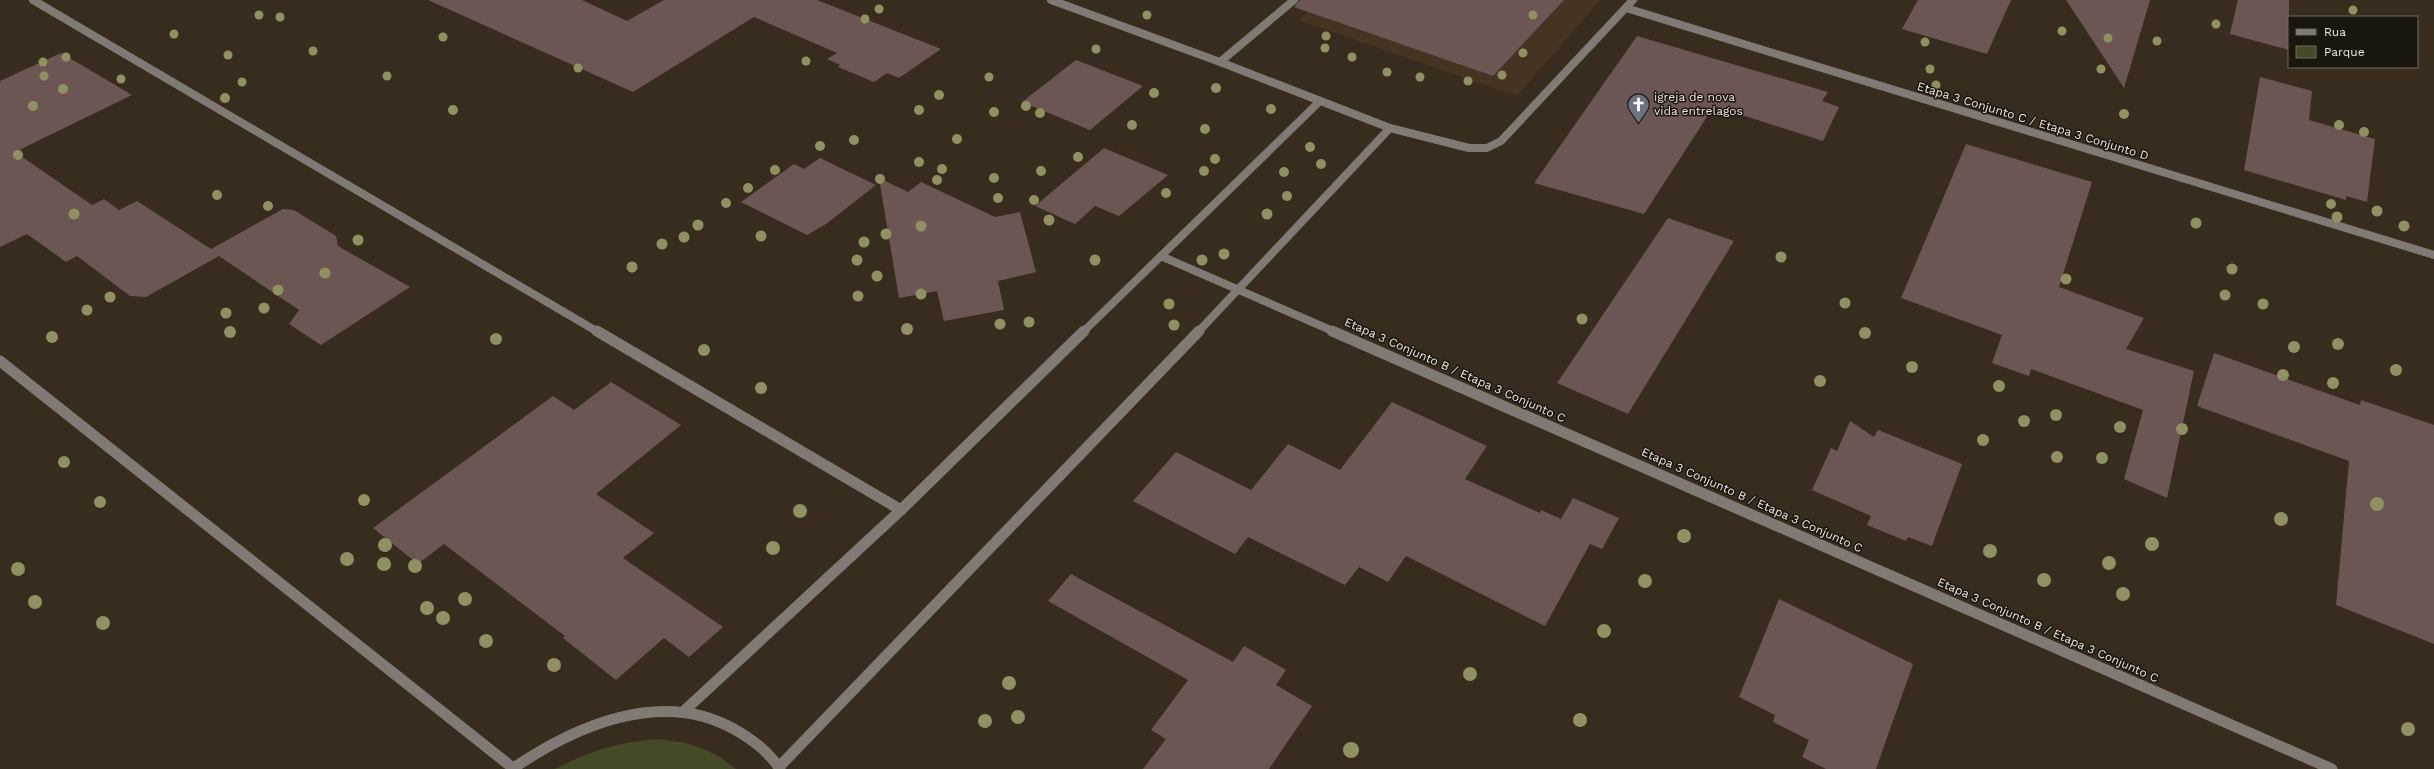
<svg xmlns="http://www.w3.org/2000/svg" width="2434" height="769" viewBox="0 0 2434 769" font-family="'Work Sans',sans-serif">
<rect width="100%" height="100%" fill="#372c1e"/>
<!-- built -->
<polygon fill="#443421" points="1321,0 1600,0 1517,96 1298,20"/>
<!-- green -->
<path fill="#464b27" d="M657 739C692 743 708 747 736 769H555C592 750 616 743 657 739Z"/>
<!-- building -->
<g fill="#6c5653">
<polygon points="428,0 582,0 627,21 664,0 817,0 941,49 899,78 887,73 874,82 838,67 840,65 827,59 837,53 754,17 633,92"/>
<polygon points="1300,0 1564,0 1493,76 1294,7"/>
<polygon points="1918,0 2011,0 1987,54 1902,29"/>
<polygon points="2066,0 2150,0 2124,88"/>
<polygon points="2238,0 2289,0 2289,50 2230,34"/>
<polygon points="1637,36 1828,92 1822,101 1839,107 1823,141 1714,106 1644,214 1534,183"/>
<polygon points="61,53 132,95 15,152 92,205 104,199 119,210 137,201 211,249 283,209 294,210 336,236 338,246 410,287 321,345 289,324 299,310 219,256 146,297 130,296 77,256 66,262 27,234 0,247 0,81"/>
<polygon points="1076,60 1143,86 1090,130 1022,102"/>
<polygon points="2260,77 2312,91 2309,120 2375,139 2367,202 2346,196 2346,200 2244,170"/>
<polygon points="1966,144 2092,182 2059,287 2144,318 2126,349 2194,371 2167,498 2124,479 2143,410 2031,369 2029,376 1992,363 2002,335 1901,298"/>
<polygon points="1104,148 1168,175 1119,216 1095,206 1075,224 1035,206"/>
<polygon points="820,158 876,185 826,224 807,235 741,202 794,164 804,169"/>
<polygon points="879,178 908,192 921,182 995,217 1020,212 1036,272 998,281 1004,310 944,321 937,291 899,298"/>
<polygon points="1668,218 1734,241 1628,414 1557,383"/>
<polygon points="2214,353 2360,405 2361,400 2434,425 2434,644 2336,605 2349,461 2197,406"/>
<polygon points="611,382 681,425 596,494 654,533 623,558 723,627 689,657 664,638 616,680 563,638 565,636 444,544 418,564 373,528 553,396 574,410"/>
<polygon points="1392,402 1487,446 1465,479 1540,513 1541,510 1561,519 1573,498 1619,518 1602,549 1590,544 1545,626 1406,556 1388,582 1359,567 1345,585 1248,537 1235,554 1133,501 1176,452 1251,490 1288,444 1340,470"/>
<polygon points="1850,421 1874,437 1878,430 1962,464 1932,546 1908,537 1906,541 1867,525 1871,516 1812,490 1831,448 1837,451"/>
<polygon points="1071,574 1233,662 1244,646 1286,670 1276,685 1312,706 1269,769 1143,769 1166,739 1151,730 1188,680 1048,601"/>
<polygon points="1779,599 1913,664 1876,769 1826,769 1802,757 1809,740 1773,722 1775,715 1739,697"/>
</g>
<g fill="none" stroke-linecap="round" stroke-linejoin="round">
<!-- minor-far1 -->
<g stroke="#817a74" stroke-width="8">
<polyline points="33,0 598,332"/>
<polyline points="1051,0 1220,62"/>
<polyline points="1294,0 1220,62 1390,128 1469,148 1487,148 1501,141 1633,0"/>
<polyline points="1626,8 2434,255"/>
<polyline points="1161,256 1335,332"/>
<polyline points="1083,332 1319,102"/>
<polyline points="1198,332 1390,128"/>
</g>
<!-- minor -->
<g stroke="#817a74" stroke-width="11">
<polyline points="597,331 901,510"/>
<polyline points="1332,331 2332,769"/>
<polyline points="0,361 513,768"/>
<polyline points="683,712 901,510 1084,331"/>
<polyline points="779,767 1199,331"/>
<path d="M512 769C575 726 661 688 734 729 753 740 768 751 780 769"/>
</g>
</g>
<!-- trees -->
<g fill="#8f9162">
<circle cx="879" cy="9" r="4.5"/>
<circle cx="2353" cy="10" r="4.5"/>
<circle cx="259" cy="15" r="4.5"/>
<circle cx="1147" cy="15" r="4.5"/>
<circle cx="1533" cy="15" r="4.5"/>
<circle cx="280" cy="17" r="4.5"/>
<circle cx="865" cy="19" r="4.5"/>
<circle cx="2216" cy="24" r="4.5"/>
<circle cx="2062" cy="31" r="4.5"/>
<circle cx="174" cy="34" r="4.5"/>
<circle cx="1326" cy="36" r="4.5"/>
<circle cx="443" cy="37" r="4.5"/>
<circle cx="2108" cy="38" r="4.5"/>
<circle cx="2157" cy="41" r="4.5"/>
<circle cx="1925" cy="42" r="4.5"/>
<circle cx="1325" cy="48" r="4.5"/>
<circle cx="1096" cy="49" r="4.5"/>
<circle cx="313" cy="51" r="4.5"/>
<circle cx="1523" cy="53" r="4.5"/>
<circle cx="228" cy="55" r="4.5"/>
<circle cx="66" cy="57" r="4.5"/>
<circle cx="1352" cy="57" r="4.5"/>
<circle cx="806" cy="61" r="4.5"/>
<circle cx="43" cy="62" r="4.5"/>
<circle cx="578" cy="68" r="4.5"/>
<circle cx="1930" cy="69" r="4.5"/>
<circle cx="2101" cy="69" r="4.5"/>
<circle cx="1387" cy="72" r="4.5"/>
<circle cx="1502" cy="75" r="4.5"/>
<circle cx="44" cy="76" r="4.5"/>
<circle cx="387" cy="76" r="4.5"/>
<circle cx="989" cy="77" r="4.5"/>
<circle cx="1420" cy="77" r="4.5"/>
<circle cx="121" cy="79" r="4.5"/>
<circle cx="1468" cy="81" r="4.5"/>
<circle cx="242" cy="82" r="4.5"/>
<circle cx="1936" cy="85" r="4.5"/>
<circle cx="1216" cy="88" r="5"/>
<circle cx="63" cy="89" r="5"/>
<circle cx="1154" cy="93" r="5"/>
<circle cx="939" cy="95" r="5"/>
<circle cx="225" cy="98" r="5"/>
<circle cx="33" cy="106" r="5"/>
<circle cx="1026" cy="106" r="5"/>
<circle cx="1271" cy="109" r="5"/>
<circle cx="453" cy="110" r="5"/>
<circle cx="919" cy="110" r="5"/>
<circle cx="994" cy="112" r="5"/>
<circle cx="1040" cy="113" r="5"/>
<circle cx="2124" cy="114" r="5"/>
<circle cx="1132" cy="125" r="5"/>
<circle cx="2339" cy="125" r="5"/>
<circle cx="1205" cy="129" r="5"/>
<circle cx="2364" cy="132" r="5"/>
<circle cx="957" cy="139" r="5"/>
<circle cx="854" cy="140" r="5"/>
<circle cx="820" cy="146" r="5"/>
<circle cx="1310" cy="147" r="5"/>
<circle cx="18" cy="155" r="5"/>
<circle cx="1078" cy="157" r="5"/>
<circle cx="1215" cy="159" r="5"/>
<circle cx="919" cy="162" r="5"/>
<circle cx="1321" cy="164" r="5"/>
<circle cx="942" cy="169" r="5"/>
<circle cx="775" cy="170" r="5"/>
<circle cx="1041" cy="171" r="5"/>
<circle cx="1204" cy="171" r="5"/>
<circle cx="1284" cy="172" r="5"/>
<circle cx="994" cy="178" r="5"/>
<circle cx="880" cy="179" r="5"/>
<circle cx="937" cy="180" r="5"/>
<circle cx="748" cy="188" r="5"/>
<circle cx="1166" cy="193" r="5"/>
<circle cx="217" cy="195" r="5"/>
<circle cx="1287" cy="196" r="5"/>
<circle cx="998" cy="198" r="5"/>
<circle cx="1034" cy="200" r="5"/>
<circle cx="726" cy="203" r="5"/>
<circle cx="2331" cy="204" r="5"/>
<circle cx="268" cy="206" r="5"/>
<circle cx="2377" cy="211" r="5.5"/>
<circle cx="74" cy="214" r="5.5"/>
<circle cx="1267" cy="214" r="5.5"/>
<circle cx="2337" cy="217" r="5.5"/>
<circle cx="1049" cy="220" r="5.5"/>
<circle cx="2196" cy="223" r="5.5"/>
<circle cx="698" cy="225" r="5.5"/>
<circle cx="921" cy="226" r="5.5"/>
<circle cx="2404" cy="226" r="5.5"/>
<circle cx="886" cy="234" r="5.5"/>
<circle cx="761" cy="236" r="5.5"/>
<circle cx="684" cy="237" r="5.5"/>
<circle cx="358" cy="240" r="5.5"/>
<circle cx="864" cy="242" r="5.5"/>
<circle cx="662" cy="244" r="5.5"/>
<circle cx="1224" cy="254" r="5.5"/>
<circle cx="1781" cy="257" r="5.5"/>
<circle cx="857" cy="260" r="5.5"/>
<circle cx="1095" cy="260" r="5.5"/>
<circle cx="1202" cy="260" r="5.5"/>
<circle cx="632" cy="267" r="5.5"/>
<circle cx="2232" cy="269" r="5.5"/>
<circle cx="325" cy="273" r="5.5"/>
<circle cx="877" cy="276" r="5.5"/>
<circle cx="2066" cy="279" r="5.5"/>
<circle cx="278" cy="290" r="5.5"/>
<circle cx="921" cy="294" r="5.5"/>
<circle cx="2225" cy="295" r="5.5"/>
<circle cx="858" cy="296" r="5.5"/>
<circle cx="110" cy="297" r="5.5"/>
<circle cx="1845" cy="303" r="5.5"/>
<circle cx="1169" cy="304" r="5.5"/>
<circle cx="2263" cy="304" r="5.5"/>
<circle cx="264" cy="308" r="5.5"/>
<circle cx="87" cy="310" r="5.5"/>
<circle cx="226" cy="313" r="5.5"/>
<circle cx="1582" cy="319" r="5.5"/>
<circle cx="1029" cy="322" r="5.5"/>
<circle cx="1000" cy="324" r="5.5"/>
<circle cx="1174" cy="325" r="5.5"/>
<circle cx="907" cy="329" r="6"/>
<circle cx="230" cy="332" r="6"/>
<circle cx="1865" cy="333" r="6"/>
<circle cx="52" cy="337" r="6"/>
<circle cx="496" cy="339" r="6"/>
<circle cx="2338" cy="344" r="6"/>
<circle cx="2294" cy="347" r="6"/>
<circle cx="704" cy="350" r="6"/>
<circle cx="1912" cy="367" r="6"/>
<circle cx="2396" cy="370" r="6"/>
<circle cx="2283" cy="375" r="6"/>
<circle cx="1820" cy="381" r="6"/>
<circle cx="2333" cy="383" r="6"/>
<circle cx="1999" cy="386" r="6"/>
<circle cx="761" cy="388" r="6"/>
<circle cx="2056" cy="415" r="6"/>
<circle cx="2024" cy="421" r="6"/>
<circle cx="2120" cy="427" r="6"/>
<circle cx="2182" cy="429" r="6"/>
<circle cx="1983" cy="440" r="6"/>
<circle cx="2057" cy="457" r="6"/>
<circle cx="2102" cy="458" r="6"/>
<circle cx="64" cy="462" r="6"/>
<circle cx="364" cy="500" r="6"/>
<circle cx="100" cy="502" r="6"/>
<circle cx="2377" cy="504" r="7"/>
<circle cx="800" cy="511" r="7"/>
<circle cx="2281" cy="519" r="7"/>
<circle cx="1684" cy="536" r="7"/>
<circle cx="2152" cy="544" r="7"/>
<circle cx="385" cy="545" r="7"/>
<circle cx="773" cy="548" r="7"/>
<circle cx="1990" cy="551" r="7"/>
<circle cx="347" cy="559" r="7"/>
<circle cx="2109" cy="563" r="7"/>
<circle cx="384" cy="564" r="7"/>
<circle cx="415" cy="566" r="7"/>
<circle cx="18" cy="569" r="7"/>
<circle cx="2044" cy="580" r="7"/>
<circle cx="1645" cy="581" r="7"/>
<circle cx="2123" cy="594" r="7"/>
<circle cx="465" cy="599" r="7"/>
<circle cx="35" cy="602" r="7"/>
<circle cx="427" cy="608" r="7"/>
<circle cx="443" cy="618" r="7"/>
<circle cx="103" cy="623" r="7"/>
<circle cx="1604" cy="631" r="7"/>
<circle cx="486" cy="641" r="7"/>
<circle cx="554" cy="665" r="7"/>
<circle cx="1470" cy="674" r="7"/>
<circle cx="1009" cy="683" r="7"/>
<circle cx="1018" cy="717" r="7"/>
<circle cx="1580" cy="720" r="7"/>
<circle cx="985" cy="721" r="7"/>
<circle cx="2408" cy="729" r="7"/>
<circle cx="1351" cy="750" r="8"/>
</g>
<!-- icons -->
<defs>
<symbol id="church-pin" viewBox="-11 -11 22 30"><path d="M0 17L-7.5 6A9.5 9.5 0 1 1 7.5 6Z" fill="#6b7280" stroke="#1b150f"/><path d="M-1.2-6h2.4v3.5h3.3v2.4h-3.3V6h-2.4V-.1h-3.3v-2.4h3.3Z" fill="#fff"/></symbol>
</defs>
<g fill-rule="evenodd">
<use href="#church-pin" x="1626" y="92" width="25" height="34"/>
</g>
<g text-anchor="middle" stroke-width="3" stroke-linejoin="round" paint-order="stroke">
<!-- poi labels -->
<g font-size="12" fill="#efe7df" stroke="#1b150f" text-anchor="start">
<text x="1654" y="101">igreja de nova<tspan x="1654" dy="14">vida entrelagos</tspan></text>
</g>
<!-- street labels -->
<g font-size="12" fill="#efe7df" stroke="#1b150f">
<text transform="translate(2033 121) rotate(17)" y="4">Etapa 3 Conjunto C / Etapa 3 Conjunto D</text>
<text transform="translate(1455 370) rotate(24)" y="4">Etapa 3 Conjunto B / Etapa 3 Conjunto C</text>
<text transform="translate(1752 500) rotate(24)" y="4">Etapa 3 Conjunto B / Etapa 3 Conjunto C</text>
<text transform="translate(2048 630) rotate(24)" y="4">Etapa 3 Conjunto B / Etapa 3 Conjunto C</text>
</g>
</g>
<!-- legend -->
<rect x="2288" y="16" width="130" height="52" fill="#1b150f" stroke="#706962"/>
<rect x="2296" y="29" width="20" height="6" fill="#817a74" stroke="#706962"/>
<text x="2324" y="36" font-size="12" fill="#efe7df">Rua</text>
<rect x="2296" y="46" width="20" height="12" fill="#464b27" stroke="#706962"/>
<text x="2324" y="56" font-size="12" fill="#efe7df">Parque</text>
</svg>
